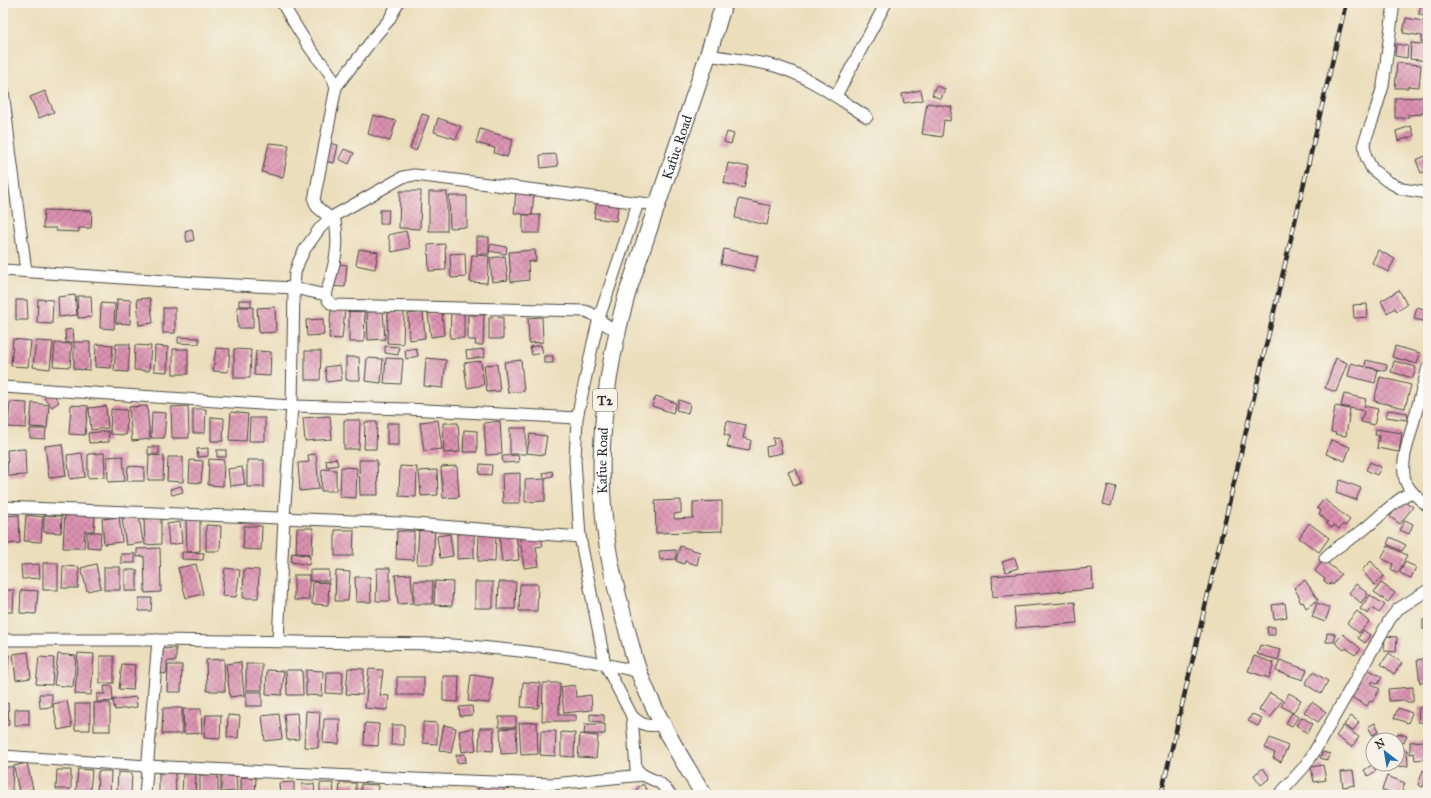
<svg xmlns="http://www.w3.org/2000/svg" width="1431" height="798" viewBox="0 0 1431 798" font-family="'IM FELL Great Primer',serif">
<defs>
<pattern id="building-cross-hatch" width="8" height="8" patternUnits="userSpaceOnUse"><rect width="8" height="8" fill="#dc91b1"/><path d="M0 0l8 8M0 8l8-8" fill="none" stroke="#b37790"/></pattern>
</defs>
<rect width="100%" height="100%" fill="#f7f3e8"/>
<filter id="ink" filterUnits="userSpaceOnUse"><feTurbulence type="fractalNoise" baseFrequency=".025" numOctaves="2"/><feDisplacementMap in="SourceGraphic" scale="8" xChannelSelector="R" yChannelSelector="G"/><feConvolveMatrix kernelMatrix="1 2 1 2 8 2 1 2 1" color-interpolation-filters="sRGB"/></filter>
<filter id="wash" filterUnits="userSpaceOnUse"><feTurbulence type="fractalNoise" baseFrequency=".012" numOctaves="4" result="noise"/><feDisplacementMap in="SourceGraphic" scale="16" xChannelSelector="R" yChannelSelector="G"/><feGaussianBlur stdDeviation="0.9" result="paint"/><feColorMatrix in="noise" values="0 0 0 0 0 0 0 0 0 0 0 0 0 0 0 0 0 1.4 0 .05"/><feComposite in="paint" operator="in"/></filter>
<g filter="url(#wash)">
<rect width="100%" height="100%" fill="#ebdebb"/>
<g id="blocks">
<!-- building -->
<g fill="url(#building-cross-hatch)">
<polygon points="1421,3 1428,3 1428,16 1419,15"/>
<polygon points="1406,18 1428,22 1428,43 1421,42 1422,36 1403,33"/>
<polygon points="1411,43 1428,45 1428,61 1410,59"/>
<polygon points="1396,44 1408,46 1407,58 1395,56"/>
<polygon points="1397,63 1421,65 1419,87 1408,86 1408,88 1395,88"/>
<polygon points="936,86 945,89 941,99 932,95"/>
<polygon points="921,90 923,100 904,103 902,94"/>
<polygon points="45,91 54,112 39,118 30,97"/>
<polygon points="1427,97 1427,112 1422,112 1422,114 1408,115 1408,118 1395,118 1395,98"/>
<polygon points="927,103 952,107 950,121 944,120 942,137 922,134"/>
<polygon points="422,114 429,116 416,151 410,148"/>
<polygon points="373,115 396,121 390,141 368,134"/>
<polygon points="438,118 461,126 456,139 434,132"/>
<polygon points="1411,126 1414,136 1398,141 1396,131"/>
<polygon points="480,129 513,139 507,157 494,153 495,148 476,143"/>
<polygon points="727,132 734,134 731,144 724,142"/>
<polygon points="269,143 289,145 283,178 262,172"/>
<polygon points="328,143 338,145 334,163 324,161"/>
<polygon points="344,149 354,153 349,164 339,159"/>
<polygon points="556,154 558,166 541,168 540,155"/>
<polygon points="1428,155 1428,170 1421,173 1416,160"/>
<polygon points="728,163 749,167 744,188 724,183"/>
<polygon points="400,191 421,191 420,229 399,228"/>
<polygon points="516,191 534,193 532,215 514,213"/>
<rect x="429" y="192" width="18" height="39"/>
<polygon points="449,196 467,196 467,227 450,228"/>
<polygon points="597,199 619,202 616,221 594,218"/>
<polygon points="739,199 771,206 767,225 735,218"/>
<polygon points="44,210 92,211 91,228 79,228 79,232 56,231 56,228 43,228"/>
<polygon points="380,210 389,210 388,224 380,224"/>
<rect x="523" y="215" width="17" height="18"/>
<polygon points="192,229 194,240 187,242 185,231"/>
<polygon points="406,231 410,248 392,252 388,235"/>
<rect x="477" y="237" width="12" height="17"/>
<polygon points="445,244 446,270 429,271 428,245"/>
<polygon points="491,244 507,247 506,254 489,251"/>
<polygon points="359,249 378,252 375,269 356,265"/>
<polygon points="724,249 758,256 754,271 721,264"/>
<polygon points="535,250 536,261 528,262 529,280 511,282 509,252"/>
<polygon points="1378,250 1395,259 1388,272 1372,263"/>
<polygon points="465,253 466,277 451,278 450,254"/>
<polygon points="472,255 489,256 487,283 470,282"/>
<polygon points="505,256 508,280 492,282 490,258"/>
<polygon points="331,263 347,265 345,287 328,286"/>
<polygon points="1399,290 1407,305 1397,311 1395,308 1387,313 1381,301"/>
<polygon points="75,295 77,315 59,317 58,297"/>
<polygon points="77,296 91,296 92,317 78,318"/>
<polygon points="150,298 153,323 139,325 137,299"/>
<polygon points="38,299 53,300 52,324 37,323"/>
<polygon points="117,299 131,300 130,324 116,323"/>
<polygon points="16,300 27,300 28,320 16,320"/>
<rect x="239" y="300" width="12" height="6"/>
<polygon points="101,303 115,304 114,329 100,328"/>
<polygon points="1367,304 1368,317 1354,318 1353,305"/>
<polygon points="237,307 253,307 253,328 238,328"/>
<polygon points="275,307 276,332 259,333 257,308"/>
<polygon points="1417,307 1428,310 1428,322 1414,319"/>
<rect x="163" y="308" width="12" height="25"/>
<polygon points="331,308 345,309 342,339 329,338"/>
<polygon points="349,310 365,310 364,342 349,342"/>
<polygon points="383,311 385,339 368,340 367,312"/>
<polygon points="451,311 464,311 464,338 450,338"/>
<polygon points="388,312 404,312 403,344 387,343"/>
<polygon points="423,312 425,338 409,340 408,314"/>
<polygon points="442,312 444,335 431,337 428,314"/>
<polygon points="468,315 484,315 483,345 475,345 476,340 468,340"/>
<polygon points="503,317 503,339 489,339 489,318"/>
<polygon points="542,317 543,342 529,343 528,318"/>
<polygon points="323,319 324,335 307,336 306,320"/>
<polygon points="73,329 74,342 66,343 65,330"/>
<polygon points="178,337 199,338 199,344 178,343"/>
<polygon points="13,339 31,341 28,367 11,366"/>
<polygon points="36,341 53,342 50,369 33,367"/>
<polygon points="74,342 90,342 90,370 74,369"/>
<polygon points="55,343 72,344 70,367 53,366"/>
<polygon points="96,344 113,345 111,368 95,367"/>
<polygon points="116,344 130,344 128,372 114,371"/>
<polygon points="135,345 151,346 149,371 134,370"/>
<polygon points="541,345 543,353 532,355 530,347"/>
<polygon points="155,346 168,347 167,372 154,371"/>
<polygon points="385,346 399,347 398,355 385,353"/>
<polygon points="1395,346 1420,353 1417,364 1392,357"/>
<polygon points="216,348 230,349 228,372 213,371"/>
<polygon points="416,348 418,356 406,359 405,350"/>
<rect x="173" y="349" width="15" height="25"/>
<polygon points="234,349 251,350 250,378 234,378"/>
<polygon points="484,349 485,357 467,359 466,351"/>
<polygon points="256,351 271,352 270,376 254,375"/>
<polygon points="305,351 321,351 320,380 305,380"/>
<rect x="544" y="356" width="9" height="7"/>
<polygon points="346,357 359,357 360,380 346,380"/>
<polygon points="367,358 383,359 381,383 365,381"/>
<polygon points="386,358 403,359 401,384 384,383"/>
<polygon points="426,358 446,360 443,388 424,386"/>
<polygon points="1336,358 1347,363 1336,392 1325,388"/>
<polygon points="521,360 524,391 508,393 504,362"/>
<polygon points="1366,360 1387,365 1386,371 1367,367 1378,370 1375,383 1348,376 1351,363 1365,367"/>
<polygon points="481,361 484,385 467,388 464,363"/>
<polygon points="1394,361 1416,367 1413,378 1391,372"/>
<polygon points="497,364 500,391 487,392 484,365"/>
<polygon points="340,365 342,380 327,382 325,367"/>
<polygon points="1380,377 1411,385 1405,408 1374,401"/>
<polygon points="51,392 59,402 52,407 44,398"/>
<polygon points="1344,394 1366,399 1364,406 1378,409 1374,425 1361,422 1364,411 1341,406"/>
<polygon points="656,396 676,403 673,413 652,406"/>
<polygon points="679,400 690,404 688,413 676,410"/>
<polygon points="10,402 27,403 26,428 8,427"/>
<polygon points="32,403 49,405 47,428 30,427"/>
<polygon points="71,405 88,406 85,435 69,434"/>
<polygon points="106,406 108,428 91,430 89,408"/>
<polygon points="147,406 150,439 132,441 129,407"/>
<polygon points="188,406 189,438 172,438 171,407"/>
<polygon points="1335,406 1350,409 1346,436 1335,434 1336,433 1331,432"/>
<polygon points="111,409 127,410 126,435 110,434"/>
<polygon points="193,409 206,409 205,433 193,433"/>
<polygon points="1388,410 1408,413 1407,420 1386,417"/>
<polygon points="152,412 166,413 164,438 151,438"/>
<polygon points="231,412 248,414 246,441 229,440"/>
<polygon points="330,416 332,439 305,441 303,418"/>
<polygon points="211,417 224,418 223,441 211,441"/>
<polygon points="250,418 265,418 265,441 249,441"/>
<polygon points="344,420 360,420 359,449 344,449"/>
<polygon points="438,420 442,449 424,451 420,422"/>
<polygon points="500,421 502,454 486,455 484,423"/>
<polygon points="727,421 746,425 743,438 751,440 749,451 727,447 730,436 724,435"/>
<polygon points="365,422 377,422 376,449 364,449"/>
<rect x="387" y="423" width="12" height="22"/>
<polygon points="443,423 458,423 460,452 444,453"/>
<rect x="510" y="428" width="16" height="26"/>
<polygon points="30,429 46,429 45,439 30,438"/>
<polygon points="1376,429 1402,433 1399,452 1377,448 1379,435 1375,435"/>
<polygon points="464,430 477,431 477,452 463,452"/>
<polygon points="108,431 109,442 89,443 88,433"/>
<polygon points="530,434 547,436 544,455 527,453"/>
<polygon points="779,437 782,453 767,456 766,447 774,445 773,438"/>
<polygon points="1331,440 1350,447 1345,461 1326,454"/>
<polygon points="62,444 66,476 49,478 45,446"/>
<rect x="148" y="447" width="11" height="7"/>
<polygon points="208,448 208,456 198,457 197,449"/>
<polygon points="25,449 26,475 8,476 7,450"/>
<rect x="217" y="450" width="9" height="7"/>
<polygon points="82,453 85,477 70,479 67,455"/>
<polygon points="104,453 105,477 88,478 88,454"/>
<polygon points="316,454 319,489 300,491 298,463 309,462 308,455"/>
<polygon points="149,455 164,456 163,480 148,480"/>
<polygon points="518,455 519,462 503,463 502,456"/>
<polygon points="123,456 125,481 108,482 107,457"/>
<polygon points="168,457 183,457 183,482 167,481"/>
<polygon points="336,458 338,465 327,467 326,460"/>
<polygon points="209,459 224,460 223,486 208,485"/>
<polygon points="190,460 203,461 201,483 189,482"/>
<rect x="247" y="460" width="17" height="27"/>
<polygon points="359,460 377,460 378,495 360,495"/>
<polygon points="1370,462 1381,467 1377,475 1366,470"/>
<polygon points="480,464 492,465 491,475 479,474"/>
<polygon points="128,466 144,467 144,481 127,481"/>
<polygon points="400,466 417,467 416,497 399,496"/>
<polygon points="457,466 459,497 443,498 441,467"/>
<polygon points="242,467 245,484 230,486 228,469"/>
<polygon points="341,467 357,468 356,498 340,497"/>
<polygon points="322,469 336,470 336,491 321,491"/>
<polygon points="796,469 801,483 794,486 788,472"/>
<polygon points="437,470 438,495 421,496 419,471"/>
<polygon points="552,471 553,476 544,478 543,473"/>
<polygon points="520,473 520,503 503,503 502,474"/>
<polygon points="545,479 545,501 525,502 525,480"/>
<polygon points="1340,480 1361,488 1356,500 1336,493"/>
<polygon points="1108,485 1116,487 1111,506 1103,504"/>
<polygon points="181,486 183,492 172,495 170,489"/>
<polygon points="1324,499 1350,520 1345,526 1343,524 1339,529 1334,525 1332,528 1327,524 1328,522 1319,514 1321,511 1317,508"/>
<polygon points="1402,499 1413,507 1400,524 1390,517"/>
<polygon points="681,500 681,513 674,514 674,519 693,518 693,502 722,501 722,531 656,533 655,501"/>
<polygon points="65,511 95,512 94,531 85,531 84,548 63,548"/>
<polygon points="19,515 20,543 4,544 3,516"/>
<polygon points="26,515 43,517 41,542 24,541"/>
<polygon points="44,515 62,516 61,533 44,532"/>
<polygon points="139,516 143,543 126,545 122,519"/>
<polygon points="119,517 122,542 104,544 102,519"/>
<polygon points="161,518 161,544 145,545 144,519"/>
<polygon points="200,518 200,551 187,552 186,519"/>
<polygon points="1405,520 1413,524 1409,534 1400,530"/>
<polygon points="180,522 182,543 169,545 167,524"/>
<polygon points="1309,523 1329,538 1319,552 1299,538"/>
<polygon points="206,525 221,526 220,551 206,551"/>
<polygon points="244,526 262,526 261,550 243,549"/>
<polygon points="297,528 313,528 312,554 296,553"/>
<polygon points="419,528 435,528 433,564 417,564"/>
<polygon points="335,530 354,530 353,556 335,556"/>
<polygon points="397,531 414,531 414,560 396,559"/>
<polygon points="87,532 101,532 100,548 87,547"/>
<polygon points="516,532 519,560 502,562 499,534"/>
<polygon points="474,533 474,558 457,559 457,534"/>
<polygon points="450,534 453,556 440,558 437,536"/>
<polygon points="479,535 496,536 495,562 478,561"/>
<polygon points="541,535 543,546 536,547 539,566 524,568 520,539"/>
<polygon points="1390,537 1406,545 1402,551 1387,544"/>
<polygon points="680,546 700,552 697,565 685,561 684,564 676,561"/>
<polygon points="1388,546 1407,555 1398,573 1391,569 1393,564 1381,558"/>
<polygon points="160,548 161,592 145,593 144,556 137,557 137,549"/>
<polygon points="676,550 676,559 660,560 659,551"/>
<polygon points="182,552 204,553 203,560 182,559"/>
<polygon points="292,553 310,556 309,565 291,562"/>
<rect x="121" y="554" width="14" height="9"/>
<polygon points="1015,558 1018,568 1006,572 1002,562"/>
<polygon points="1323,560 1341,574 1333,585 1331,583 1330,585 1324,581 1325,579 1315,571"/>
<polygon points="1371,561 1384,576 1374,585 1362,570"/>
<polygon points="1405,562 1416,567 1411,578 1400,573"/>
<rect x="43" y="563" width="15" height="27"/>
<polygon points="39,564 40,578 22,579 21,565"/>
<polygon points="96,564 101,588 87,591 81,568"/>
<polygon points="196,564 203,594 186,598 178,568"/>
<polygon points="63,566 79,567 78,588 62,588"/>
<rect x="104" y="567" width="16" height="23"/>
<polygon points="225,568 240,570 236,597 222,596"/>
<polygon points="377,568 390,568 390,601 376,601"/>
<polygon points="1092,568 1093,589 993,597 992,576"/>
<polygon points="244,569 259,570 258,598 243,598"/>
<rect x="125" y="570" width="12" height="21"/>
<rect x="310" y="570" width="19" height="11"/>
<polygon points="336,571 350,572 348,601 335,601"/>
<polygon points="411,574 413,603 398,604 395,575"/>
<rect x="294" y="575" width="15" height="25"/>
<polygon points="355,577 370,577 371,602 356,602"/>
<polygon points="1305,580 1318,600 1306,608 1303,602 1301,603 1299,599 1300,598 1294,588"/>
<polygon points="414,581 433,581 432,604 414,604"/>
<polygon points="435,581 453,582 452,606 434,605"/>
<polygon points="313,582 329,583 328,605 312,604"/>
<rect x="475" y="582" width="18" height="26"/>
<polygon points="499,582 516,582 515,609 498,609"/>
<polygon points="1381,583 1395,593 1388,602 1374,592"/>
<polygon points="520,584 538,584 537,611 519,611"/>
<polygon points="1356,584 1368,594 1361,603 1349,593"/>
<polygon points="3,590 14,590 13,612 3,612"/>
<polygon points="21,590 38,591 36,614 20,613"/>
<polygon points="1370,595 1385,605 1379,613 1372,608 1368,614 1360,609"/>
<polygon points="139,598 152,598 151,611 139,611"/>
<polygon points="1075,602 1077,623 1016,628 1014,607"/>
<polygon points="1285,603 1287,617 1274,619 1272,605"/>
<polygon points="1317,603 1330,608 1325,622 1312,617"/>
<polygon points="1357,611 1369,622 1359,633 1347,623"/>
<rect x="1423" y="620" width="5" height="9"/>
<polygon points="1267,627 1275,627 1275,635 1268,635"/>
<polygon points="1363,630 1370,635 1365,643 1358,638"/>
<polygon points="1327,633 1335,634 1334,642 1326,642"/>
<polygon points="1343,634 1361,649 1355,655 1346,648 1344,650 1335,643"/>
<polygon points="1385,636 1397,637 1396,652 1384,651"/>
<polygon points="1260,645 1281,650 1278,660 1257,654"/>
<polygon points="176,648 176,661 167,661 167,673 161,674 160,649"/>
<polygon points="28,652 31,678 16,680 13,654"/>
<polygon points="78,653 94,654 91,695 75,694"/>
<polygon points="1389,653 1402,663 1394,674 1381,664"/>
<polygon points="3,654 9,655 7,679 3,679"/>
<polygon points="58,654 76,656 73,687 54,685"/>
<rect x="100" y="656" width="14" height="27"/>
<polygon points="1254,656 1274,663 1269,678 1248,671"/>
<polygon points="39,657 54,658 52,685 36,684"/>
<polygon points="1428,658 1428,682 1420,683 1417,660"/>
<polygon points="224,659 225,691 207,691 206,660"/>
<polygon points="1280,660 1307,670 1303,680 1276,671"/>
<polygon points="241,662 244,695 230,697 226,664"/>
<polygon points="122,664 135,665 133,690 119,689"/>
<rect x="246" y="664" width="16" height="26"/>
<polygon points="168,665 182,665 181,692 167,692"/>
<polygon points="348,668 364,669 362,695 346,694"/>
<polygon points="1366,668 1382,677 1378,684 1373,681 1371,684 1380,689 1372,702 1370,701 1367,706 1349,696"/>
<polygon points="369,669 383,670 380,695 389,696 387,710 365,708"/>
<polygon points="267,670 284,671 282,695 266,694"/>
<polygon points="286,670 302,670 303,695 287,695"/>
<polygon points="306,670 323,671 322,696 306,695"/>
<polygon points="327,672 343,672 342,694 326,693"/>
<polygon points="1313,672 1328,681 1321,694 1305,684"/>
<polygon points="471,675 493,678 489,703 468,701"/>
<polygon points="443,676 459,676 458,702 443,701"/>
<rect x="397" y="677" width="27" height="18"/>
<polygon points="523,682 540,683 538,708 521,707"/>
<polygon points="543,683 560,683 559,715 576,715 576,721 542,721"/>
<polygon points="575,685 576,697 591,695 592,710 564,713 561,687"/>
<polygon points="104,686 112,686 113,701 97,702 97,694 105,694"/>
<polygon points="1413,687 1413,702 1405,702 1405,700 1389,701 1388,689"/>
<rect x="246" y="692" width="16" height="14"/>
<polygon points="1270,693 1282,700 1271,717 1259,710"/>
<polygon points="1289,693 1301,700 1293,713 1281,706"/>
<polygon points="39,694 52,694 52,707 40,708"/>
<polygon points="136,697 137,707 115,710 113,700"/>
<polygon points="67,701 72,727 58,730 53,704"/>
<polygon points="1312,702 1326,712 1318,722 1304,712"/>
<polygon points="8,703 9,725 3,725 3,704"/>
<rect x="94" y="703" width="16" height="28"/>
<rect x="75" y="704" width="15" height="26"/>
<polygon points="472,706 473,715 460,716 459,707"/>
<polygon points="1419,707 1428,708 1428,723 1418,722"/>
<polygon points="163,708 182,708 182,734 162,734"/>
<polygon points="1398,708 1412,713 1408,723 1394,718"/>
<rect x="15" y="709" width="14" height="16"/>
<polygon points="183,709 201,709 202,733 184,734"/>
<polygon points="306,711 320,712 318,748 304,747"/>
<polygon points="297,713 299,739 287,740 284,714"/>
<polygon points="1292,713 1298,717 1292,726 1286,723"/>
<polygon points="279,714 282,739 265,741 262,716"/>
<polygon points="590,714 604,715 604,722 590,721"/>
<polygon points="1252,714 1262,718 1258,726 1248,721"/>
<polygon points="206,715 221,715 220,739 204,738"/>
<polygon points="228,715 240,716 238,738 227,737"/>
<polygon points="1351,716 1359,722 1353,731 1344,725"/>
<rect x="499" y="717" width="17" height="10"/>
<polygon points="1302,717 1313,724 1307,733 1296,725"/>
<polygon points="324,719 340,719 339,744 323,743"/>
<polygon points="423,722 437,723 437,744 423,743"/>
<polygon points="537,722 538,754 521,755 519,723"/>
<polygon points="365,723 379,724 378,746 364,745"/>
<polygon points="1375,723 1379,731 1373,735 1368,727"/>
<polygon points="585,724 605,724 605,734 584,734"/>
<polygon points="392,725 404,725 404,745 391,745"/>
<polygon points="444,725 456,728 451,753 439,750"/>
<polygon points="1343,726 1359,737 1352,747 1336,736"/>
<polygon points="473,728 476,750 462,752 459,731"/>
<polygon points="480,728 494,728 493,751 479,750"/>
<polygon points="516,728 517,753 501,754 500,729"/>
<polygon points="541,731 556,731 555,756 540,755"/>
<polygon points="561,732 575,733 574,757 561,756"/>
<polygon points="1398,733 1407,736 1404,743 1395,740"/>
<polygon points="580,734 598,736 596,758 578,757"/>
<polygon points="1382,734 1382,740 1375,740 1374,735"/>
<polygon points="1270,738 1288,746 1281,762 1273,758 1275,753 1265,748"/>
<polygon points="1425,741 1426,759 1415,760 1414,753 1410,754 1410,742"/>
<polygon points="1397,750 1407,750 1408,766 1394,767 1394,764 1397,764"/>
<polygon points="1323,752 1330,754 1327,760 1320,758"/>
<polygon points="465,754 466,762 457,763 456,755"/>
<polygon points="27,763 33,789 19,792 14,766"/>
<polygon points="1323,765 1326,780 1314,782 1311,767"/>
<polygon points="1372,765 1376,771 1368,776 1364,770"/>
<polygon points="3,767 13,767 12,791 3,790"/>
<polygon points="1263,768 1270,778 1261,785 1254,775"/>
<polygon points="78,769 92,770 90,792 76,792"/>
<polygon points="57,770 71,770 71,789 56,789"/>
<polygon points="1423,770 1428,773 1423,787 1418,785"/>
<polygon points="98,771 111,771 110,795 97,795"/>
<polygon points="1353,771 1355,785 1343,787 1341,772"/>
<polygon points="118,772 132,773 131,793 117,792"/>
<polygon points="159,773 175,773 176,795 159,795"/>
<polygon points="183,774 196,774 195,795 182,795"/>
<rect x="200" y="775" width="18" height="20"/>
<polygon points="221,776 236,776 237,791 221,792"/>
<polygon points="1387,776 1405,783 1401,795 1382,790"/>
<polygon points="241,777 256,778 255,795 241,795"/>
<polygon points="294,782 294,795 280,795 279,783"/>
<polygon points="479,782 505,785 503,795 477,794"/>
<polygon points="320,783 333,783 334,795 320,795"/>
<polygon points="340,783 356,783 356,794 339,794"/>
<polygon points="302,784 314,784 315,795 303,795"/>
<polygon points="361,784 378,785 377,795 361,795"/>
<polygon points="643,784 650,795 640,795 636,789"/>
<rect x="533" y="785" width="11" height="10"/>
</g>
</g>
</g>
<g filter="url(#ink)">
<use href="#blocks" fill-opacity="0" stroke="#484641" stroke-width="1"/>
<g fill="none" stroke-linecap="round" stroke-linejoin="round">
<defs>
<g id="minor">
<path d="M282 3C291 18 300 33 310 48 320 63 330 69 336 87L314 200 317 207 330 218"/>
<polyline points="1394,3 1383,86 1373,119 1364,143 1366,157 1372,169 1387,181 1402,189 1428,193"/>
<path d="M708 55C731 59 755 60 778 67 810 77 839 99 867 117"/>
<polyline points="336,87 376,35 389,20 398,3"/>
<polyline points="3,90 10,150 26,271"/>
<polyline points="836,96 886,3"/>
<path d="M638 203 599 318 593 343 577 418 575 460 580 537 605 664 632 716C643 726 648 727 663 724"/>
<path d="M334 216C341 247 334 264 326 295 327 300 329 303 334 305L585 311C596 314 597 318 605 324 608 327 613 328 617 329"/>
<polyline points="3,270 197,283 294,288 295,273 299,261 305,249 320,228 330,218 403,177 414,175 423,176 657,205"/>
<path d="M1428 367 1405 454C1400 481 1407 490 1428 506"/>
<polyline points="3,387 292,406 408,409 577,418"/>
<polyline points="3,507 402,523 580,537"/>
<path d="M1325 558C1336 546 1350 540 1362 531 1379 518 1392 502 1411 492"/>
<path d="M3 640H158L436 644C504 648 573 655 639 672"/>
<polyline points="278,641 284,518 292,406 294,288 326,295"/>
<polyline points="632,716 636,769 643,775 660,783 671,795"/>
<polyline points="3,756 147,766 414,779 553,784 643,775"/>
<polyline points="145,795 158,640"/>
<polyline points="1279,795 1304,767 1313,754 1390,619 1398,609 1428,590"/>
</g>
<g id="highway">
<path id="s1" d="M704 795C679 756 655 715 639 672 633 657 630 641 626 626 619 600 612 575 608 549 594 464 604 377 627 294L708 55 724 3"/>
</g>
</defs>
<!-- minor casing -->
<use href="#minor" stroke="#484641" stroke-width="13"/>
<!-- highway casing -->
<use href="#highway" stroke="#484641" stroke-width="18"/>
<!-- minor -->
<use href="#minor" stroke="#fff" stroke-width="11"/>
<!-- highway -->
<use href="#highway" stroke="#fff" stroke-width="16"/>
<defs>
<polyline id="rail" points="1161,795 1346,3"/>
</defs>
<!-- rail casing -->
<use href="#rail" stroke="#2b2b2b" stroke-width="4.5"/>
<!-- rail -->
<use href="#rail" stroke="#f7f3e8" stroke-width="3" stroke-dasharray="9" stroke-linecap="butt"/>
</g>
</g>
<g text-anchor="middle" stroke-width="4" stroke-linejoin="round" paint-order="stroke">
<!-- shield labels -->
<rect fill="#f7f3e8" stroke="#686764" stroke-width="1" x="593" y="389" width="24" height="22" rx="3"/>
<g font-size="13" font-weight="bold" fill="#2b2b2b">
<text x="605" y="405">T2</text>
</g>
<!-- street labels -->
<g font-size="14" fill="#2b2b2b" stroke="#f7f3e8">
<text dy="5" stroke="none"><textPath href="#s1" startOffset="679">Kafue Road</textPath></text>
<text dy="5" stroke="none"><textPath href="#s1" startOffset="355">Kafue Road</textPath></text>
</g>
</g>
<!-- margin -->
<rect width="1431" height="798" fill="none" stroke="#f7f3e8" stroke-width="16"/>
<!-- north arrow -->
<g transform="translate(1385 752) rotate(329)"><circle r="19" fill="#f7f3e8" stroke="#a5a39c"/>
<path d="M0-3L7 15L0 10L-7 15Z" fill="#1f6fb2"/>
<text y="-6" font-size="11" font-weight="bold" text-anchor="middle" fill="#2b2b2b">N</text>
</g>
</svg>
